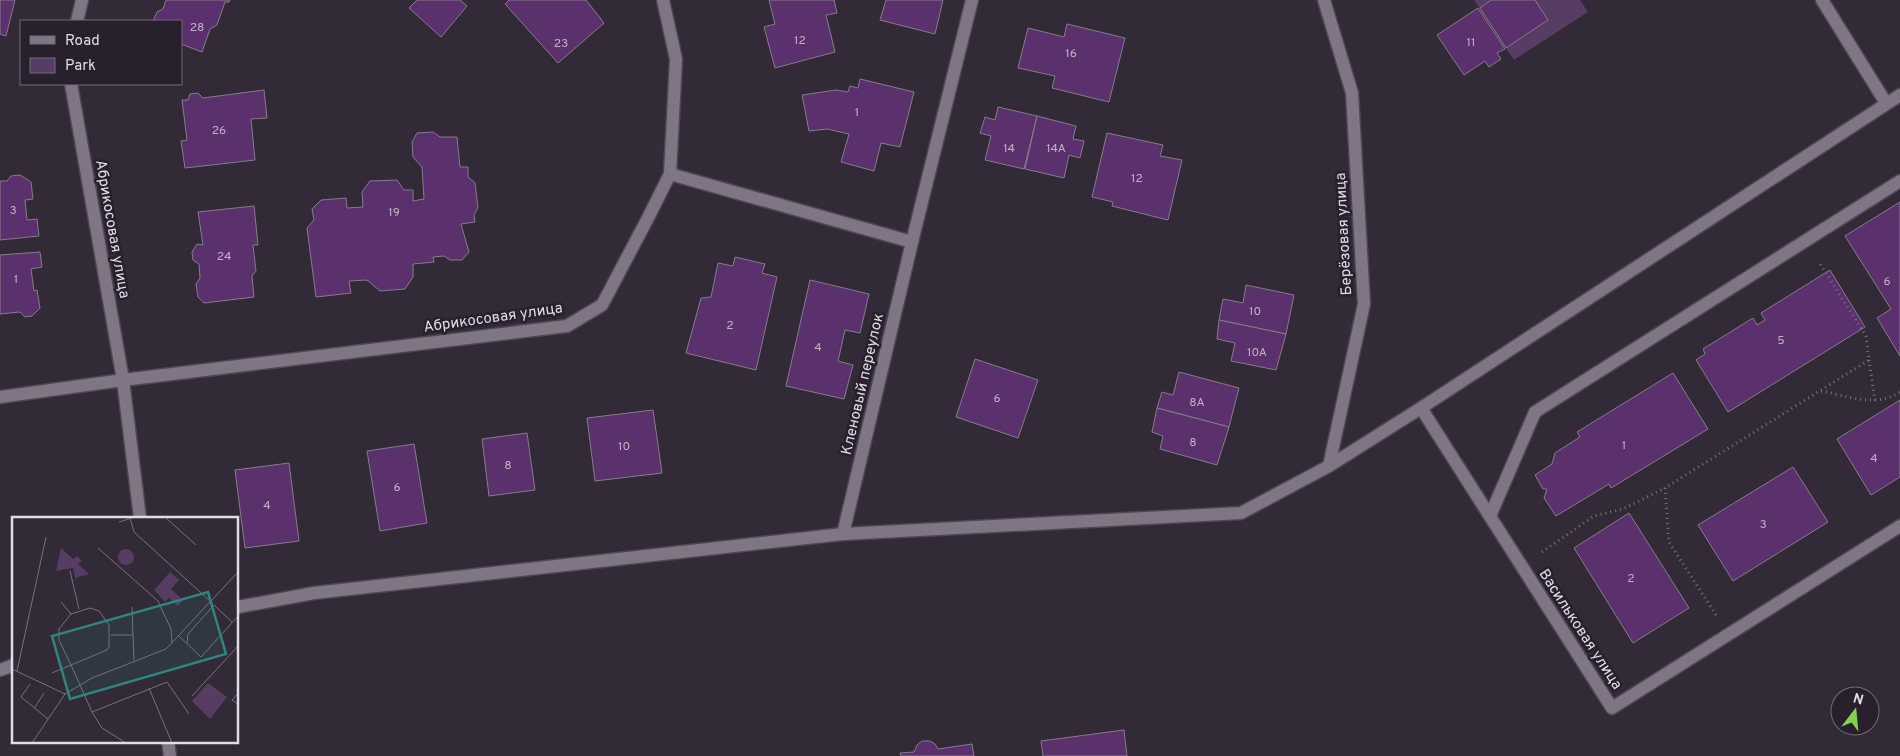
<svg xmlns="http://www.w3.org/2000/svg" width="1900" height="756" viewBox="0 0 1900 756" font-family="Overpass,sans-serif">
<rect width="100%" height="100%" fill="#322a36"/>
<!-- green -->
<polygon fill="#573c64" points="1474,0 1580,0 1588,12 1514,60"/>
<!-- building -->
<g fill="#5b316d" stroke="#857c8a">
<polygon points="0,0 15,0 6,36 0,34"/>
<polygon points="166,0 230,0 229,2 225,2 217,25 210,29 202,52 181,44 181,21 153,21 157,12 163,9"/>
<polygon points="417,0 460,0 467,6 441,37 409,8"/>
<polygon points="509,0 586,0 604,23 558,63 505,4"/>
<polygon points="769,0 834,0 837,13 826,15 835,52 775,68 764,27 775,24"/>
<polygon points="886,0 943,0 935,34 880,20"/>
<polygon points="1491,0 1535,0 1548,20 1506,48 1480,8"/>
<polygon points="1478,8 1505,49 1497,53 1501,59 1489,67 1485,61 1464,75 1437,35"/>
<polygon points="1067,24 1125,38 1109,102 1052,88 1055,76 1018,68 1028,28 1064,37"/>
<polygon points="860,79 914,92 900,147 881,143 874,171 841,162 849,134 827,129 809,131 802,95 836,90 848,92 850,86 858,88"/>
<polygon points="264,90 267,118 251,119 255,160 185,168 181,141 187,140 182,100 188,100 190,94 198,93 203,98"/>
<polygon points="998,107 1037,116 1024,169 985,160 991,136 980,133 985,117 995,120"/>
<polygon points="1037,116 1076,126 1073,139 1084,141 1080,158 1069,155 1064,178 1025,169"/>
<polygon points="433,132 440,137 457,137 460,167 468,167 468,177 475,183 478,208 474,215 475,222 461,224 469,252 462,260 450,260 444,256 433,257 434,262 413,264 413,277 405,289 380,291 367,280 349,281 351,293 316,297 307,228 314,220 312,209 321,200 346,198 347,208 363,207 362,192 370,181 397,180 404,190 413,190 413,201 424,199 422,167 413,157 412,142 417,133"/>
<polygon points="1107,133 1163,145 1160,156 1182,160 1168,220 1112,206 1113,202 1092,197"/>
<polygon points="20,175 31,182 33,199 25,200 27,220 37,219 39,236 0,240 0,181 7,181 11,176"/>
<polygon points="1900,202 1900,356 1877,318 1891,309 1845,236"/>
<polygon points="254,206 258,245 253,245 256,271 252,276 254,297 204,303 198,297 196,284 200,278 199,264 193,260 192,252 197,244 203,245 198,212"/>
<polygon points="40,252 42,267 31,269 34,291 37,290 40,308 32,316 25,317 20,312 0,314 0,255"/>
<polygon points="735,257 765,264 762,273 777,277 756,370 686,353 701,298 711,297 718,263 733,266"/>
<polygon points="1830,270 1865,327 1728,412 1696,360 1705,354 1703,349 1753,318 1757,325 1765,320 1761,313"/>
<polygon points="810,280 869,294 860,333 845,330 838,361 853,365 844,399 786,386"/>
<polygon points="1246,285 1294,295 1286,334 1219,320 1223,299 1243,303"/>
<polygon points="1219,320 1286,334 1276,370 1231,361 1235,343 1217,339"/>
<polygon points="975,359 1038,380 1018,438 956,417"/>
<polygon points="1179,372 1239,388 1229,427 1157,408 1162,392 1173,395"/>
<polygon points="1673,373 1708,429 1611,488 1609,484 1556,516 1544,498 1547,489 1543,489 1535,475 1552,464 1555,453 1580,437 1577,432"/>
<polygon points="1900,400 1900,477 1871,495 1837,439"/>
<polygon points="1157,408 1229,427 1217,465 1160,449 1163,436 1152,432"/>
<polygon points="653,410 662,473 595,481 587,418"/>
<polygon points="527,433 535,490 489,496 482,439"/>
<polygon points="414,444 427,523 380,531 367,451"/>
<polygon points="289,463 299,541 245,548 235,470"/>
<polygon points="1793,467 1828,522 1733,581 1698,525"/>
<polygon points="1629,513 1689,608 1633,643 1574,548"/>
<polygon points="1124,730 1127,756 1043,756 1041,741"/>
<polygon points="922,741 930,741 935,744 938,749 972,744 974,756 901,756 900,753 914,752 917,745"/>
</g>
<g fill="none" stroke-linecap="round" stroke-linejoin="round">
<defs>
<polyline id="service" points="1490,516 1535,412 1900,181"/>
<g id="minor">
<polyline points="1324,0 1352,93 1364,304 1329,466"/>
<polyline points="1822,0 1886,103"/>
<polyline points="77,21 82,0"/>
<polyline points="71,84 123,380 140,518"/>
<polyline points="670,174 912,242 843,534"/>
<polyline points="912,242 972,0"/>
<polyline points="0,397 123,380 567,326 602,305 649,216 670,174 676,59 663,0"/>
<polyline points="1421,408 1612,708 1900,526"/>
<polyline points="168,742 170,756"/>
</g>
<g id="tertiary">
<polyline points="238,607 314,593 843,534 1241,513 1329,466 1421,408 1900,95"/>
<polyline points="0,670 14,665"/>
</g>
</defs>
<!-- service casing -->
<use href="#service" stroke="#4e4751" stroke-width="15"/>
<!-- minor casing -->
<use href="#minor" stroke="#4e4751" stroke-width="15"/>
<!-- tertiary casing -->
<use href="#tertiary" stroke="#4e4751" stroke-width="15"/>
<!-- path -->
<g stroke="#79717c" stroke-width="3" stroke-dasharray="1 4" stroke-linecap="butt">
<polyline points="1869,360 1875,401"/>
<path d="M1821 391C1847 396 1876 408 1900 392"/>
<polyline points="1542,552 1594,516 1623,509 1665,488"/>
<polyline points="1716,615 1669,542 1665,488 1869,360 1866,336 1819,262"/>
</g>
<!-- service -->
<use href="#service" stroke="#7f7584" stroke-width="12"/>
<!-- minor -->
<use href="#minor" stroke="#7f7584" stroke-width="12"/>
<!-- tertiary -->
<use href="#tertiary" stroke="#7f7584" stroke-width="12"/>
</g>
<g text-anchor="middle" stroke-width="5" stroke-linejoin="round" paint-order="stroke">
<!-- number labels -->
<g font-size="12" fill="#c0b1c6">
<text x="197" y="31">28</text>
<text x="800" y="44">12</text>
<text x="1471" y="46">11</text>
<text x="561" y="47">23</text>
<text x="1071" y="57">16</text>
<text x="857" y="116">1</text>
<text x="219" y="134">26</text>
<text x="1009" y="152">14</text>
<text x="1056" y="152">14А</text>
<text x="1137" y="182">12</text>
<text x="13" y="214">3</text>
<text x="394" y="216">19</text>
<text x="224" y="260">24</text>
<text x="16" y="283">1</text>
<text x="1887" y="285">6</text>
<text x="1255" y="315">10</text>
<text x="730" y="329">2</text>
<text x="1781" y="344">5</text>
<text x="818" y="351">4</text>
<text x="1257" y="356">10А</text>
<text x="997" y="402">6</text>
<text x="1197" y="406">8А</text>
<text x="1193" y="446">8</text>
<text x="1624" y="449">1</text>
<text x="624" y="450">10</text>
<text x="1874" y="462">4</text>
<text x="508" y="469">8</text>
<text x="397" y="491">6</text>
<text x="267" y="509">4</text>
<text x="1763" y="528">3</text>
<text x="1631" y="582">2</text>
</g>
<!-- street labels -->
<g font-size="15" fill="#e2dce4" stroke="#28202c">
<text transform="translate(113 229) rotate(80)" y="5">Абрикосовая улица</text>
<text transform="translate(1343 234) rotate(-93)" y="5">Берёзовая улица</text>
<text transform="translate(493 317) rotate(-8)" y="5">Абрикосовая улица</text>
<text transform="translate(862 384) rotate(-77)" y="5">Кленовый переулок</text>
<text transform="translate(1581 629) rotate(57)" y="5">Васильковая улица</text>
</g>
</g>
<!-- overview -->
<g transform="translate(12 517)">
<rect width="226" height="226" fill="#322a36"/>
<path d="M49 31 61 42 65 39 70 44 66 47 77 57 63 61 61 51 44 54ZM106 40a8 8 0 1 1 16 0a8 8 0 1 1-16 0ZM158 55 167 63 159 72 171 83 166 89 157 81 153 85 142 73ZM196 166 215 180 198 202 180 184Z" fill="#573c64"/>
<path fill="none" stroke="#78717c" stroke-width="1" d="M153 0 184 28M118 1 122 15 198 84M107 5 123 0M86 31 146 84 159 112 160 126M58 54 67 92M49 85 59 97M120 90 121 118M99 118H121L122 143M167 119 189 140 227 98M175 127 176 117 202 88 220 105M0 152 53 177M5 154 34 20M40 156 59 148 95 133 97 130V108L87 94 78 91 59 97 47 112V123L59 148 80 195 155 165 177 197M18 167 9 180 36 202M137 171 160 226M227 175 220 183 227 188M180 179 227 128M23 190 32 176M80 195 90 211 114 226M20 226 53 177 80 161 154 132 227 54"/>
<path fill="#2f8580" fill-opacity="0.15" stroke="#2f8580" stroke-width="2.5" d="M196 75 214 137 58 182 40 119Z"/>
<rect width="226" height="226" fill="none" stroke="#e2dce4" stroke-width="2.5"/>
</g>
<!-- legend -->
<rect x="20" y="20" width="162" height="65" fill="#28202c" stroke="#726b76"/>
<rect x="30" y="36" width="25" height="8" fill="#7f7584" stroke="#726b76"/>
<text x="65" y="45" font-size="15" fill="#e2dce4">Road</text>
<rect x="30" y="58" width="25" height="15" fill="#573c64" stroke="#726b76"/>
<text x="65" y="70" font-size="15" fill="#e2dce4">Park</text>
<!-- north arrow -->
<g transform="translate(1855 711) rotate(16)"><circle r="24" fill="#28202c" stroke="#726b76"/>
<path d="M0-4L9 19L0 12L-9 19Z" fill="#83d04e"/>
<text y="-8" font-size="14" font-weight="bold" text-anchor="middle" fill="#e2dce4">N</text>
</g>
</svg>
